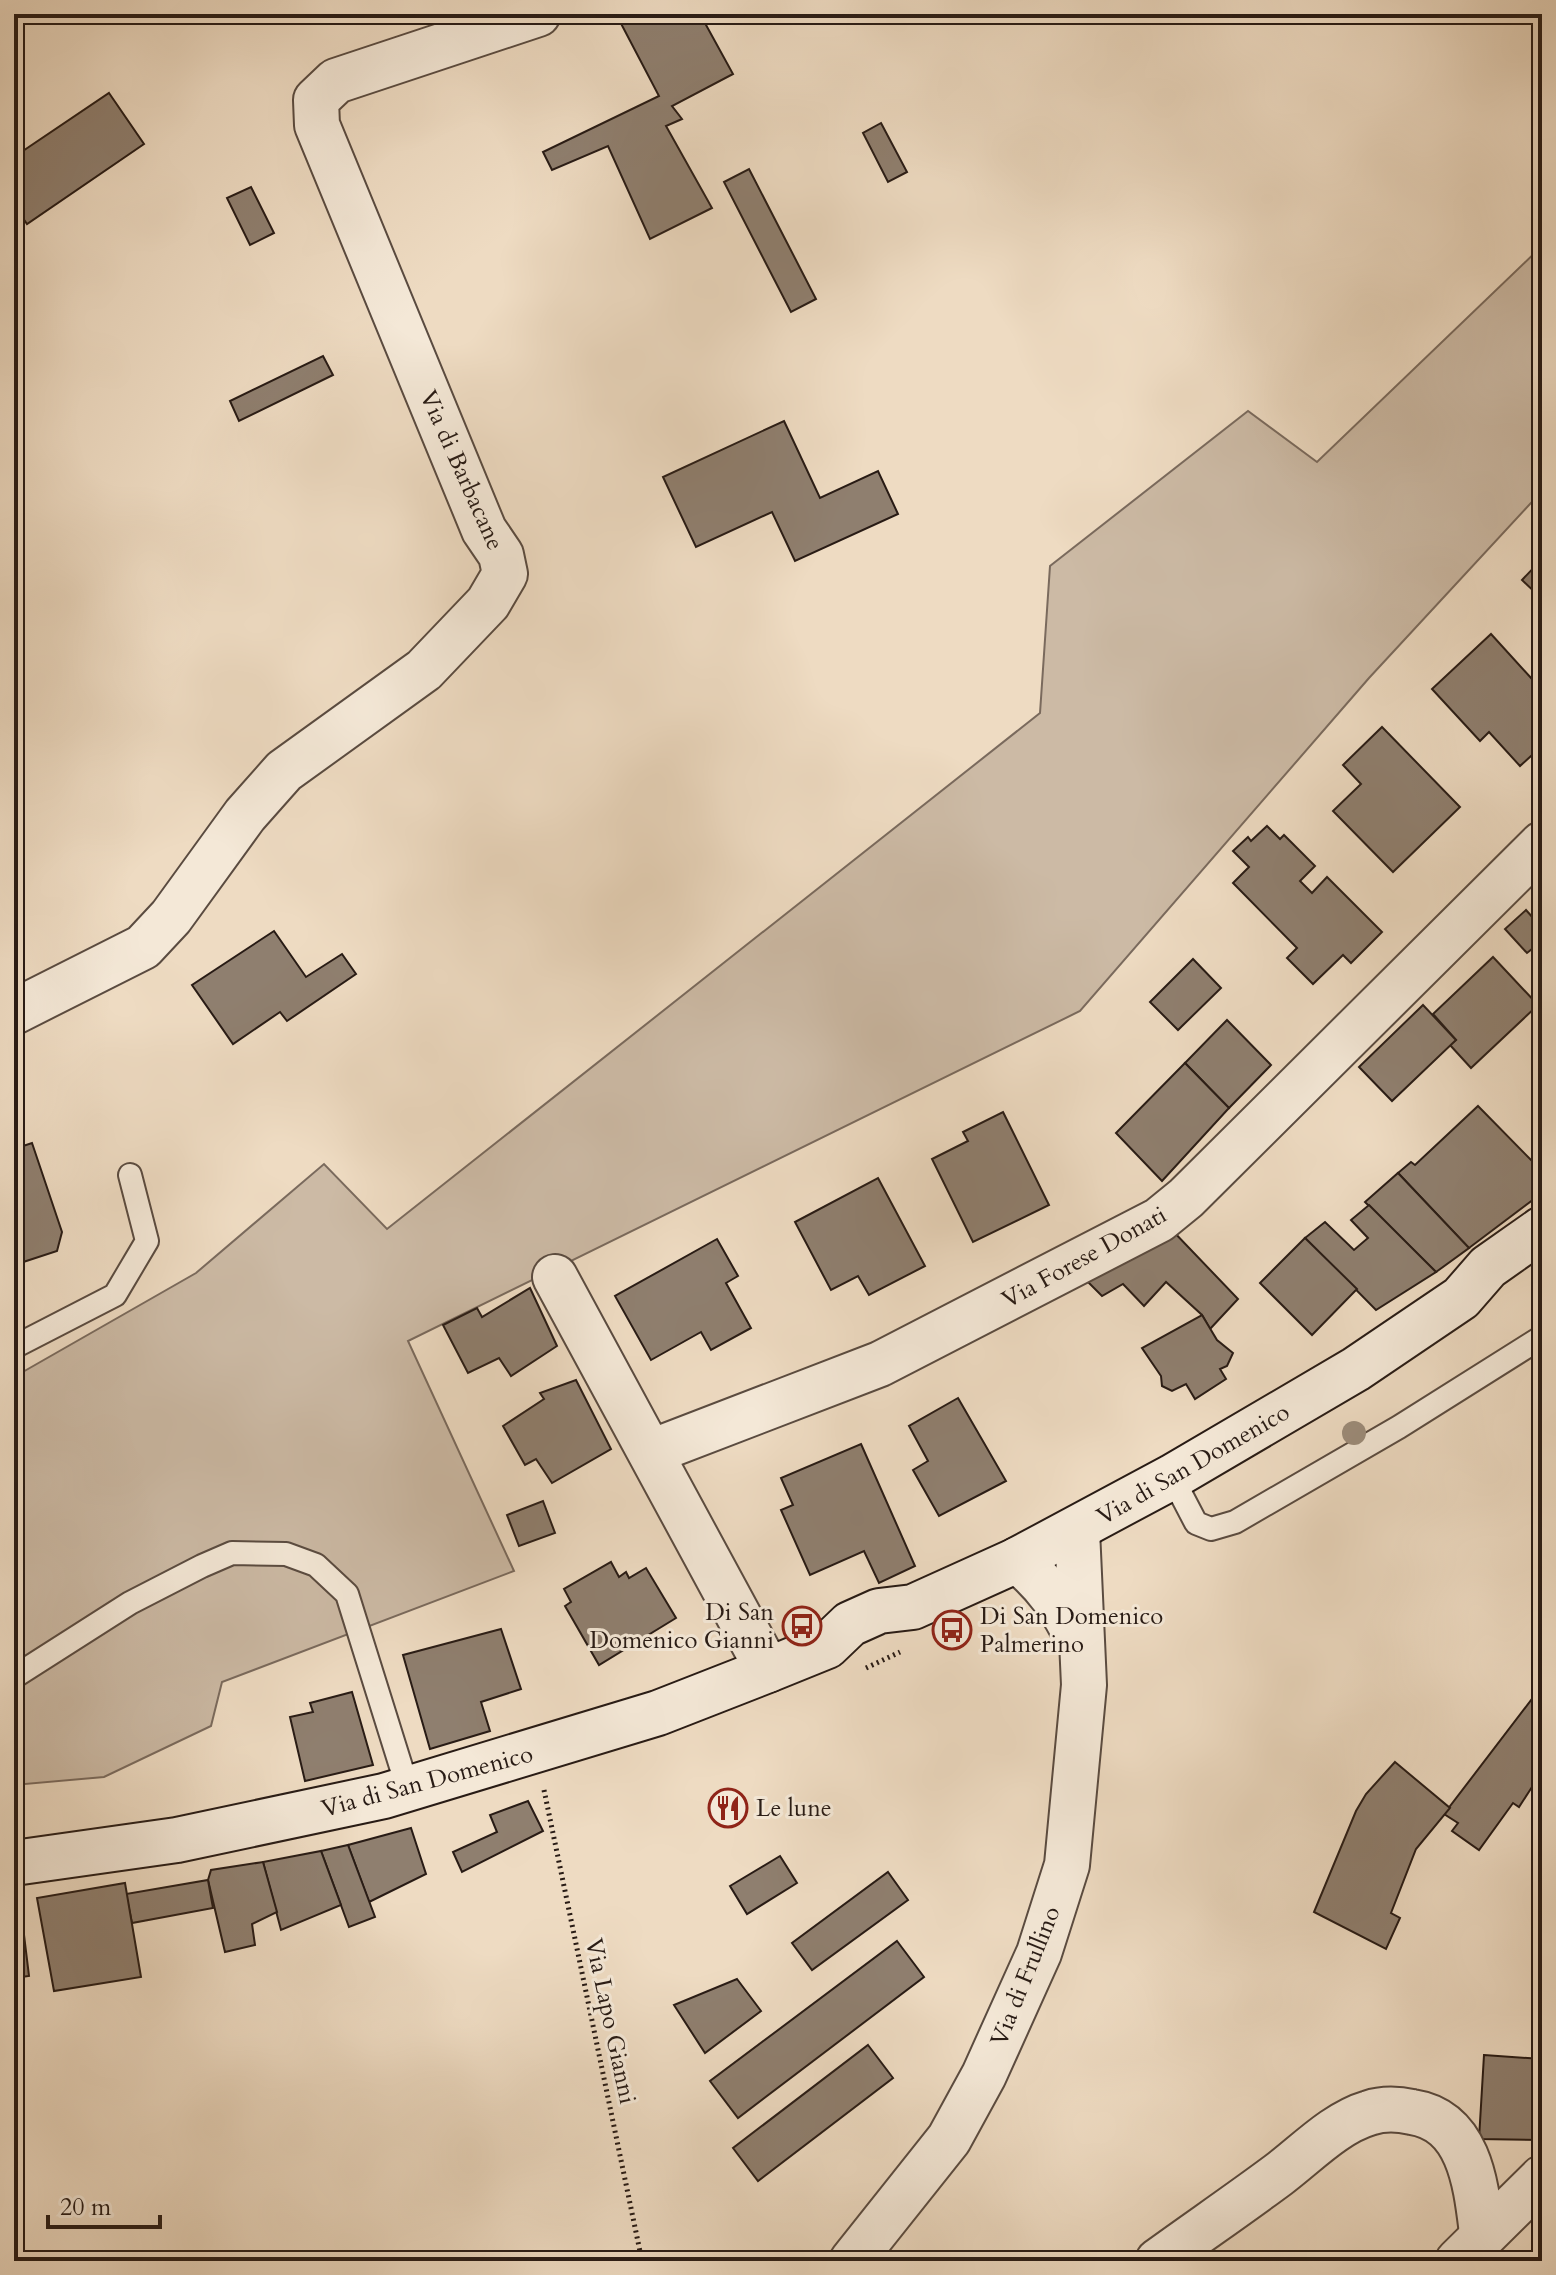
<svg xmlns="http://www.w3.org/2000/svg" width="1556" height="2275" viewBox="0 0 1556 2275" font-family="Cardo,serif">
<rect width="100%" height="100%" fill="#eedbc2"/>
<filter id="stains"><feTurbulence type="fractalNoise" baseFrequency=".0025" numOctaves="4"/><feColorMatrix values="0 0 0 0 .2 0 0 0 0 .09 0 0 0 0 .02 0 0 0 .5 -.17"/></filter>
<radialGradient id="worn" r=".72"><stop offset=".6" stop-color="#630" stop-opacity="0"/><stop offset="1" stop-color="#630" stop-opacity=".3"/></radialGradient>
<!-- green -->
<polygon fill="#ccbaa5" stroke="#7a6a5d" stroke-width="2" points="1542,246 1542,491 1369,678 1080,1011 408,1341 514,1571 222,1682 211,1726 104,1777 14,1785 14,1377 196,1273 324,1164 387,1229 1040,713 1050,566 1248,411 1317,462"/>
<!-- building -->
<g fill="#8f7f6f" stroke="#281b15" stroke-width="2">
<polygon points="616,14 700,14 733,74 672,106 682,119 666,126 712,208 650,239 608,146 552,170 543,152 659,96"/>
<polygon points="109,93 144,144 27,224 14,205 14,157"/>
<polygon points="881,123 907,172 888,182 863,133"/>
<polygon points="749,169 816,299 791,312 724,182"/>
<polygon points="251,187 274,233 250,245 227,198"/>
<polygon points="323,356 333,375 239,421 230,401"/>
<polygon points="784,421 820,498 878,471 898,514 795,561 772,512 696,547 663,477"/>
<polygon points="1542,559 1542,599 1522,580"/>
<polygon points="1491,634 1542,690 1542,746 1520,766 1489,732 1480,741 1432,689"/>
<polygon points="1382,727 1460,807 1393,872 1333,811 1361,784 1343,765"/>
<polygon points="1267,826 1280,839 1284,835 1315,866 1300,881 1312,893 1327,877 1382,932 1351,963 1343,955 1313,984 1287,958 1297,948 1233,883 1249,867 1233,851 1248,837 1251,841"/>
<polygon points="1526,910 1542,928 1542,962 1532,949 1527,953 1505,929"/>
<polygon points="274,931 306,977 342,954 356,974 287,1021 280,1012 233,1044 192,985"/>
<polygon points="1493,957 1538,1005 1471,1068 1450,1045 1456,1040 1433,1014"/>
<polygon points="1193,959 1221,988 1178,1030 1150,1002"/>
<polygon points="1423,1005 1456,1040 1392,1101 1359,1067"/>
<polygon points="1227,1020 1271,1065 1229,1108 1185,1063"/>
<polygon points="1185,1063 1229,1108 1162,1181 1116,1133"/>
<polygon points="1478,1106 1535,1164 1542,1160 1542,1193 1469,1248 1398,1173 1411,1162 1415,1165"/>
<polygon points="1003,1112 1049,1205 973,1242 932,1159 968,1141 963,1132"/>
<polygon points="32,1143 62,1232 57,1251 14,1265 14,1149"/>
<polygon points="1398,1173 1469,1248 1436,1272 1365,1202"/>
<polygon points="878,1178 925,1266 869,1295 858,1276 831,1290 795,1222"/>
<polygon points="1369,1205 1436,1272 1376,1310 1305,1238 1325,1222 1354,1250 1368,1238 1351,1220"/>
<polygon points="1170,1228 1238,1299 1210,1329 1202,1315 1166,1282 1144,1306 1123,1284 1102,1296 1079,1273"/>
<polygon points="1305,1238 1357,1289 1312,1335 1260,1283"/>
<polygon points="717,1239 738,1276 726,1283 751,1328 711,1350 701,1332 651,1360 615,1296"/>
<polygon points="530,1288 557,1346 511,1376 499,1358 468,1373 443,1325 477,1308 482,1317"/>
<polygon points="1202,1315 1217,1340 1233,1353 1227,1366 1220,1369 1226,1379 1195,1399 1186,1384 1172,1391 1162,1386 1161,1376 1142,1348"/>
<polygon points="576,1380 611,1449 552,1483 536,1459 525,1465 503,1426 544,1399 540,1393"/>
<polygon points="958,1398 1006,1481 939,1516 913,1470 928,1461 909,1426"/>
<polygon points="861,1444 915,1566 879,1583 864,1551 810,1575 781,1510 793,1505 781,1478"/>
<polygon points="543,1501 555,1533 519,1546 507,1515"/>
<polygon points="611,1562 619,1577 626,1572 629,1578 646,1568 676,1618 599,1665 565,1606 571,1602 564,1589"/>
<polygon points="501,1629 521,1689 481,1702 490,1731 430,1749 403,1655"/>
<polygon points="1538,1691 1542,1694 1542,1792 1532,1787 1519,1807 1513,1803 1479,1850 1452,1831 1458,1823 1444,1814"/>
<polygon points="352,1692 373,1765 305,1781 290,1717 313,1712 310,1703"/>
<polygon points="1395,1762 1450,1808 1416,1849 1391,1913 1400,1918 1386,1949 1314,1912 1356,1811 1366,1794"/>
<polygon points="528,1801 543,1831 462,1872 453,1852 497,1832 490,1815"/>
<polygon points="411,1828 426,1874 369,1902 348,1845"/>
<polygon points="348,1845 375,1917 349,1927 321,1851"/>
<polygon points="321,1851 341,1905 281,1930 263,1862"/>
<polygon points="780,1856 797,1883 747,1914 730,1886"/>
<polygon points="263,1862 277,1912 252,1924 255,1945 225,1952 208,1880 211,1870"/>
<polygon points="888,1872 908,1900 812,1970 792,1943"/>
<polygon points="208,1880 213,1908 132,1923 126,1894"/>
<polygon points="125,1883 141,1977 54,1991 37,1898"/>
<polygon points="20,1902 29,1976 14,1978 14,1903"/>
<polygon points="897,1941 924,1977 738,2118 710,2081"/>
<polygon points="737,1979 761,2011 705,2053 674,2005"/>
<polygon points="868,2045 893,2078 758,2181 733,2148"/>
<polygon points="1484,2055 1542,2059 1542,2140 1479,2139"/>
</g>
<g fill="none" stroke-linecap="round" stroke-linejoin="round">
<defs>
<g id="service">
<polyline points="14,1347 115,1295 147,1241 130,1175"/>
<polyline points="1172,1477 1196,1523 1211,1529 1235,1522 1399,1427 1542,1337"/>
<polyline points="14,1677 130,1603 202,1566 232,1553 286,1554 316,1565 347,1594 408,1789"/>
</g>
<g id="minor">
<polyline points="14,1012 143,947 171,917 245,815 284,771 424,670 488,603 505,574 501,555 484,530 317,125 316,100 336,81 538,14"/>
<polyline points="555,1277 768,1670"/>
<polyline points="651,1452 880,1364 1159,1220 1186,1198 1542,844"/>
<path d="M1017 1560C1046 1584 1063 1608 1079 1642"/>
<polyline points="852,2261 949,2139 984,2075 1039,1953 1067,1865 1084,1685 1077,1530"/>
<path d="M1158 2261C1198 2232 1239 2204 1278 2175 1306 2154 1335 2123 1369 2113 1384 2108 1398 2109 1412 2112 1470 2121 1476 2185 1482 2233"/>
<polyline points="1458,2261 1542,2178"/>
</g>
<polyline id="secondary" points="14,1863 177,1840 384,1796 658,1713 768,1670 827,1646 850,1624 879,1611 913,1607 1017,1560 1172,1477 1356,1369 1461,1298 1488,1267 1542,1229"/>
</defs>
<!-- service casing -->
<use href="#service" stroke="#5a4b40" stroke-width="26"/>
<!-- minor casing -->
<use href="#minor" stroke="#5a4b40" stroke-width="48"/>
<!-- secondary casing -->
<use href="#secondary" stroke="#281b15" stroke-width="48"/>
<!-- path -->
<g stroke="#281b15" stroke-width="5" stroke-dasharray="2 4" stroke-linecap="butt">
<polyline points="866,1668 900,1652"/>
<polyline points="544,1790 642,2261"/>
</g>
<!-- service -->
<use href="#service" stroke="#f4e8d7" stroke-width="22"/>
<!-- minor -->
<use href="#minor" stroke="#f4e8d7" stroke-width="44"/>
<!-- secondary -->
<use href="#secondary" stroke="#f4e8d7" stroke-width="44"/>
</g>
<!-- trees -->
<circle fill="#9c8c7a" cx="1354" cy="1433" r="12"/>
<!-- icons -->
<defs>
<symbol id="bus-ring" viewBox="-11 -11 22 22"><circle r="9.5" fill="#f4e8d7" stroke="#8f2418" stroke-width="1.5"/><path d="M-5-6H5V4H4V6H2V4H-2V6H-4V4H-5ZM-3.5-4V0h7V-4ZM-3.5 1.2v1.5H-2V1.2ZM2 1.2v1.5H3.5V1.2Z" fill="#8f2418"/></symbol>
<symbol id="restaurant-ring" viewBox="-11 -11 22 22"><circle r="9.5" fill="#f4e8d7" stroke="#8f2418" stroke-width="1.5"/><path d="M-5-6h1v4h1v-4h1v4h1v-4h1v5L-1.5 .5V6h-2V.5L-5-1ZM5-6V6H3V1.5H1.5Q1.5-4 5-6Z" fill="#8f2418"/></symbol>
</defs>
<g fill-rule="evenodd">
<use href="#bus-ring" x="780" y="1604" width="44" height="44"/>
<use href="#bus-ring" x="930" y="1608" width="44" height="44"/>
<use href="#restaurant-ring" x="706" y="1786" width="44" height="44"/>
</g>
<g text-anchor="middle" stroke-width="6" stroke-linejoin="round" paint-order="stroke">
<!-- street labels -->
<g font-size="24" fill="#281b15" stroke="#f4e8d7">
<text transform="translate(462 470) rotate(66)" y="8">Via di Barbacane</text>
<text transform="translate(1084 1257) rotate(-29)" y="8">Via Forese Donati</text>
<text transform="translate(1193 1464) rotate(-30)" y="8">Via di San Domenico</text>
<text transform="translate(427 1781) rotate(-15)" y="8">Via di San Domenico</text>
<text transform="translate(1025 1976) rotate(-68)" y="8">Via di Frullino</text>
<text transform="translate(611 2021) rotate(78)" y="8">Via Lapo Gianni</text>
</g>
<!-- poi labels -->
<g font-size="24" fill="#281b15" stroke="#f4e8d7" text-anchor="start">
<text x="774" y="1620" text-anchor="end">Di San<tspan x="774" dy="28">Domenico Gianni</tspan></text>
<text x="980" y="1624">Di San Domenico<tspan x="980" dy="28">Palmerino</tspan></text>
<text x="756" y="1816">Le lune</text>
</g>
</g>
<!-- margin -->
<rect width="1556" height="2275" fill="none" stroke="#eedbc2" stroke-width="48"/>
<rect x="16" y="16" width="1524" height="2243" fill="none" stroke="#281b15" stroke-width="4"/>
<rect x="24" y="24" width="1508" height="2227" fill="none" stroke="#281b15" stroke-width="2"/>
<!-- scale -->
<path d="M48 2215v12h112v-12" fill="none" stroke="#281b15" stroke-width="4"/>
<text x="60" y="2215" font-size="24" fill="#281b15" stroke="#f4e8d7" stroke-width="6" paint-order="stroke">20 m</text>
<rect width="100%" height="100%" filter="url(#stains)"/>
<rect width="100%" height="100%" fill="url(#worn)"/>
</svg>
